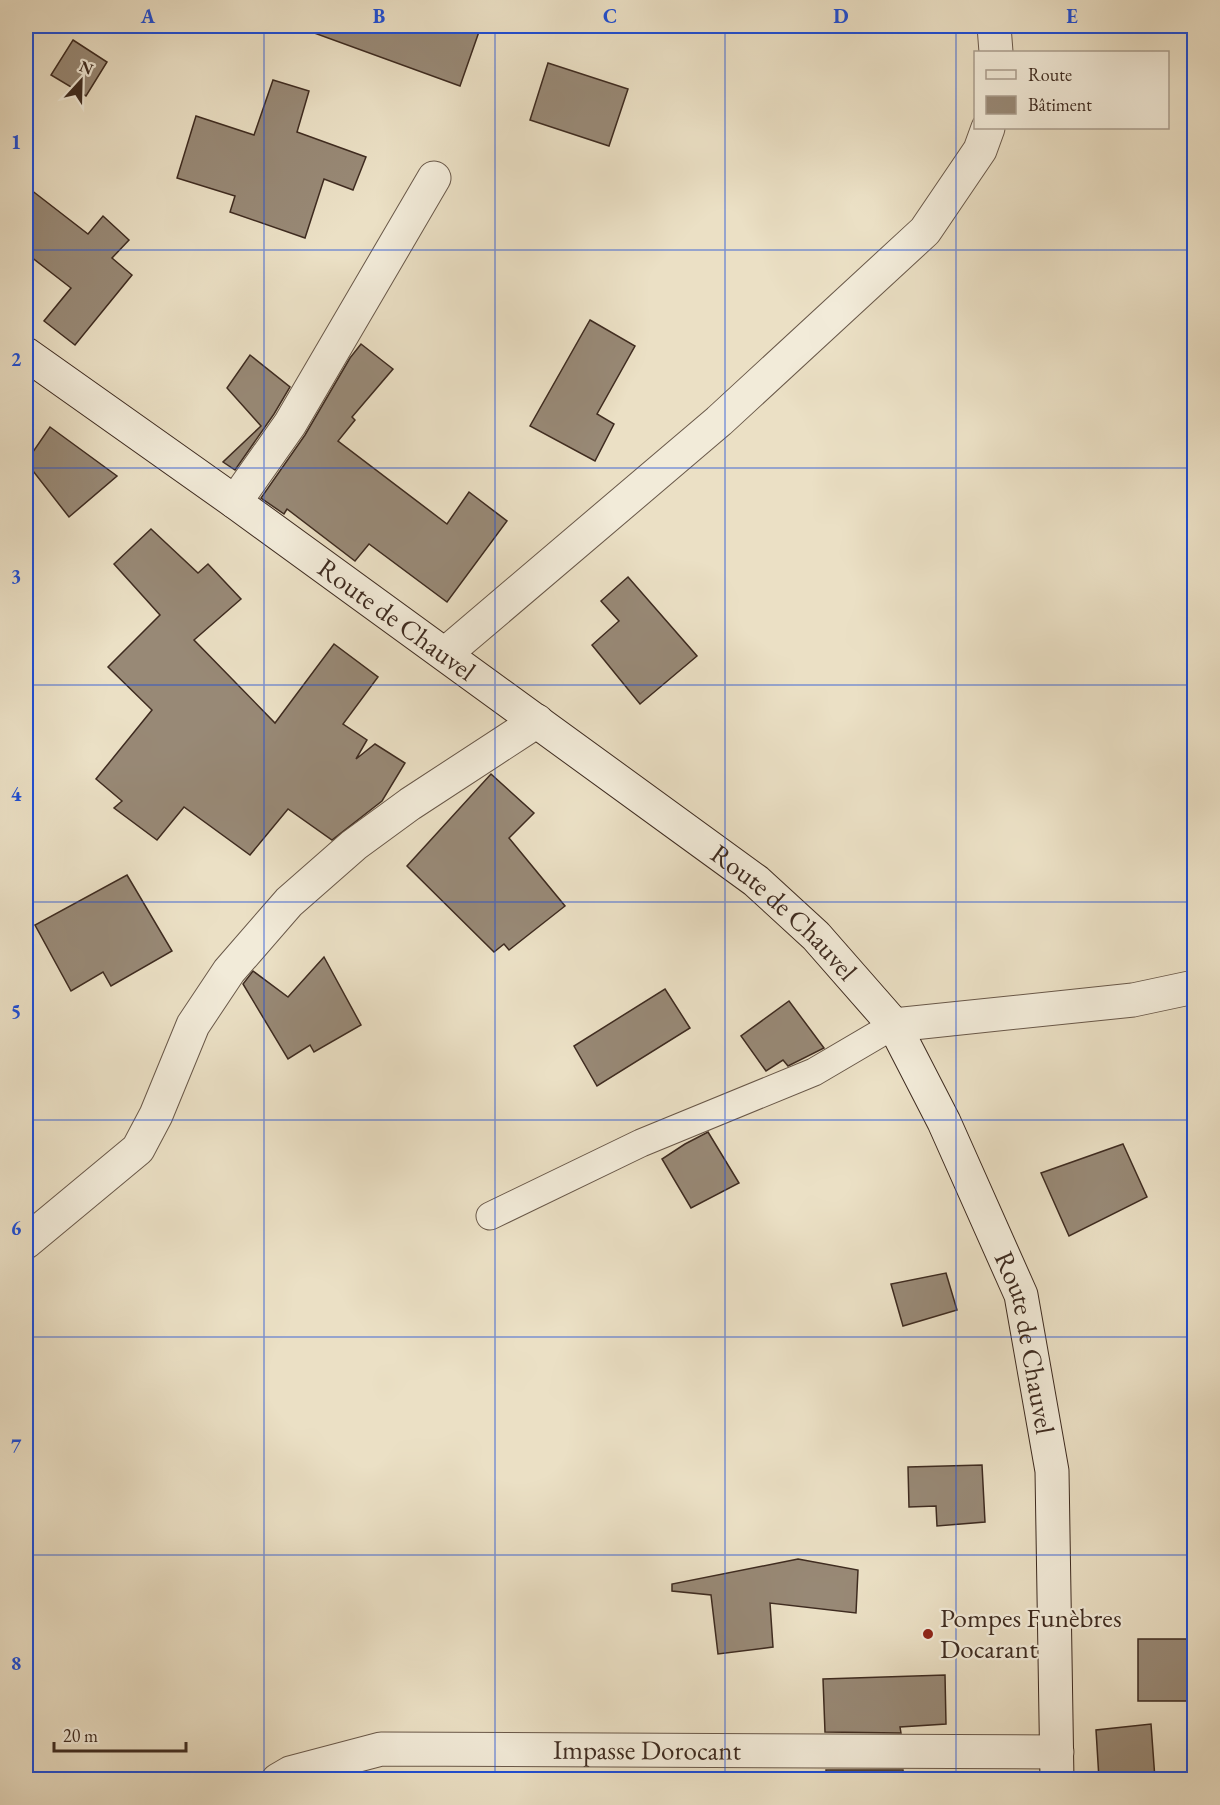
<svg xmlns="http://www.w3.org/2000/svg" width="1220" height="1805" viewBox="0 0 1220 1805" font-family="'EB Garamond',serif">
<rect width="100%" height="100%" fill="#ebe0c5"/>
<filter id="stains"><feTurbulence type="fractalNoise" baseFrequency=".00333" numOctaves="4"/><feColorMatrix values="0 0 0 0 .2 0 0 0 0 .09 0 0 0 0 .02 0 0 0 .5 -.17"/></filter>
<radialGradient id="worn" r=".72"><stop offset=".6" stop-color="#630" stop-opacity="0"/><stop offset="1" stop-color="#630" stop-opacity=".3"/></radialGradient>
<!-- building -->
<g fill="#988976" stroke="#3e2b20" stroke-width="1.5">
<polygon points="306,26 481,26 460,86 306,30"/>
<polygon points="73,40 107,62 86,96 51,75"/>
<polygon points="548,63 628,89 609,146 530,120"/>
<polygon points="273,80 309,91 297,132 366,157 353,190 324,179 305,238 230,212 235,196 177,178 196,116 254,135"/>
<polygon points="26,186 88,234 103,216 129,240 112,258 132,275 75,345 44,321 71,288 26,253"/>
<polygon points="590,320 635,346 597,414 614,424 595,461 530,426"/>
<polygon points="361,344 393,369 352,417 355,420 338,441 447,524 469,492 507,521 447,602 369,544 355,561 287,509 284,514 261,498 305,435 350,358"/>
<polygon points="250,355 290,387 274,414 235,470 223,462 261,426 227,388"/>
<polygon points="50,427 117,476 69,517 26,462"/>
<polygon points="151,529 198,573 208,564 241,599 194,640 275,723 334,644 378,677 343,724 367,740 356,759 375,744 405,763 382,801 332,840 288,809 250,855 184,807 157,840 114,808 122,801 96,779 152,710 108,667 160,615 114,564"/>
<polygon points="628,577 697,656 640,704 592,645 619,621 601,601"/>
<polygon points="491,774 534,813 509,838 565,906 509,950 504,944 494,952 407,866"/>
<polygon points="127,875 172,951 111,986 103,972 71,991 35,925"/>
<polygon points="324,957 361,1025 314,1052 310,1045 288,1059 243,984 253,971 288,997"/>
<polygon points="665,989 690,1028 597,1086 574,1046"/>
<polygon points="789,1001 824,1048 788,1066 783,1060 766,1071 741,1036"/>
<polygon points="708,1132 739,1183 691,1208 662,1159 685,1144"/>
<polygon points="1123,1144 1147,1197 1069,1236 1041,1173"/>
<polygon points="946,1273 957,1310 903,1326 891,1284"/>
<polygon points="982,1465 985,1522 937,1526 936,1506 909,1507 908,1467"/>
<polygon points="798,1559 858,1570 856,1613 770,1603 773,1647 718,1654 711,1595 672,1591 672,1584"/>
<rect x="1138" y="1639" width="56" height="62"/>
<polygon points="945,1675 946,1724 900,1727 901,1733 825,1732 823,1679"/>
<polygon points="1151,1724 1155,1779 1099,1779 1096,1730"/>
<polygon points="826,1770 903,1770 904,1779 826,1779"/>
</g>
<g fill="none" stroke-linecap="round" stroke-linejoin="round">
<defs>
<polyline id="service" points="490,1216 641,1143 814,1072 894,1025"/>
<g id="minor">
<polyline points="994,26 996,52"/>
<polyline points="235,502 290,424 434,178"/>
<polyline points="445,654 719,421 925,231 980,150 988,128"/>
<polyline points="894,1025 1133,1000 1194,987"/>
<polyline points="26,1242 138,1149 156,1115 193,1025 229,971 289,902 354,845 410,804 537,721"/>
<path id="s1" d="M278 1780 290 1773 381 1749 1057 1752"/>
</g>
<g id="secondary">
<path id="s2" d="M26 354 235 502 756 881 816 936 894 1025 944 1122 1021 1295 1052 1471 1057 1780"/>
</g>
</defs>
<!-- service casing -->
<use href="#service" stroke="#695849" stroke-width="29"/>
<!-- minor casing -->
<use href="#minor" stroke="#695849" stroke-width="35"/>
<!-- secondary casing -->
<use href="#secondary" stroke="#3e2b20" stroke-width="35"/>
<!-- service -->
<use href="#service" stroke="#f2ebd9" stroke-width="27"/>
<!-- minor -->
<use href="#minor" stroke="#f2ebd9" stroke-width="33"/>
<!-- secondary -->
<use href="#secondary" stroke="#f2ebd9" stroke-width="33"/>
</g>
<!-- grid -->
<path fill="none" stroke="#1d4ed8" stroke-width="1.5" stroke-opacity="0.55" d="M264 26V1780M495 26V1780M725 26V1780M956 26V1780M26 250H1194M26 468H1194M26 685H1194M26 902H1194M26 1120H1194M26 1337H1194M26 1555H1194"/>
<!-- markers -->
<circle fill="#8f2418" stroke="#f2ebd9" stroke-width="2" cx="928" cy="1634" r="6"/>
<g text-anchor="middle" stroke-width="4.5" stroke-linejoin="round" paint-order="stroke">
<!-- street labels -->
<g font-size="27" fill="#3e2b20" stroke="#f2ebd9">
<text dy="9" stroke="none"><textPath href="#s2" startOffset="456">Route de Chauvel</textPath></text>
<text dy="9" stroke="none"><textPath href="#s2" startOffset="942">Route de Chauvel</textPath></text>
<text dy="9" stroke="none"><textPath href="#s2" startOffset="1446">Route de Chauvel</textPath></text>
<text dy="9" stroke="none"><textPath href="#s1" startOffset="374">Impasse Dorocant</textPath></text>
</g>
<!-- poi labels -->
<g font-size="27" fill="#3e2b20" stroke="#f2ebd9" text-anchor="start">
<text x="940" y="1627">Pompes Funèbres<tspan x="940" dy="31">Docarant</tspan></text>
</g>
</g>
<!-- margin -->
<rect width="1220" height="1805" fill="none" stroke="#ebe0c5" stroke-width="66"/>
<!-- legend -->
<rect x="974" y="51" width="195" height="78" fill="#f2ebd9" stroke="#aa9e8f" stroke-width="1.5"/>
<rect x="986" y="70" width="30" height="9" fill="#f2ebd9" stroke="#aa9e8f" stroke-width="1.5"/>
<text x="1028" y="81" font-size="18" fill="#3e2b20">Route</text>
<rect x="986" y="96" width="30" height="18" fill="#988976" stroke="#aa9e8f" stroke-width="1.5"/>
<text x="1028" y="111" font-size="18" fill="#3e2b20">Bâtiment</text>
<!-- north arrow -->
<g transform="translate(81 81) rotate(22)" stroke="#f2ebd9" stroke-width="4.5" paint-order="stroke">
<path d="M0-4.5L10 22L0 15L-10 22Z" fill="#3e2b20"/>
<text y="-9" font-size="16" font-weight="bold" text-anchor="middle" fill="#3e2b20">N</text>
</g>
<!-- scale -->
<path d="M54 1742v9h132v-9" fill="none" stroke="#3e2b20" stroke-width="3"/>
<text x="63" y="1742" font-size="18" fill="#3e2b20" stroke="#f2ebd9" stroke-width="4.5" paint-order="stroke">20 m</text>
<rect x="33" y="33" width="1154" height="1739" fill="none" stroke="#1d4ed8" stroke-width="2"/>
<g font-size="20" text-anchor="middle" font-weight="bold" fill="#1d4ed8">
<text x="148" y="23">A</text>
<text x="379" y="23">B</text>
<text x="610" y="23">C</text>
<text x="841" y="23">D</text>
<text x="1072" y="23">E</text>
<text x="16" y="149">1</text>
<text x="16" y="366">2</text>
<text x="16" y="583">3</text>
<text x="16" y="801">4</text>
<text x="16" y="1018">5</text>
<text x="16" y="1235">6</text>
<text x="16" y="1453">7</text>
<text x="16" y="1670">8</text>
</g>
<rect width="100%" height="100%" filter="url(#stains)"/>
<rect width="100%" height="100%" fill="url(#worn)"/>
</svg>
